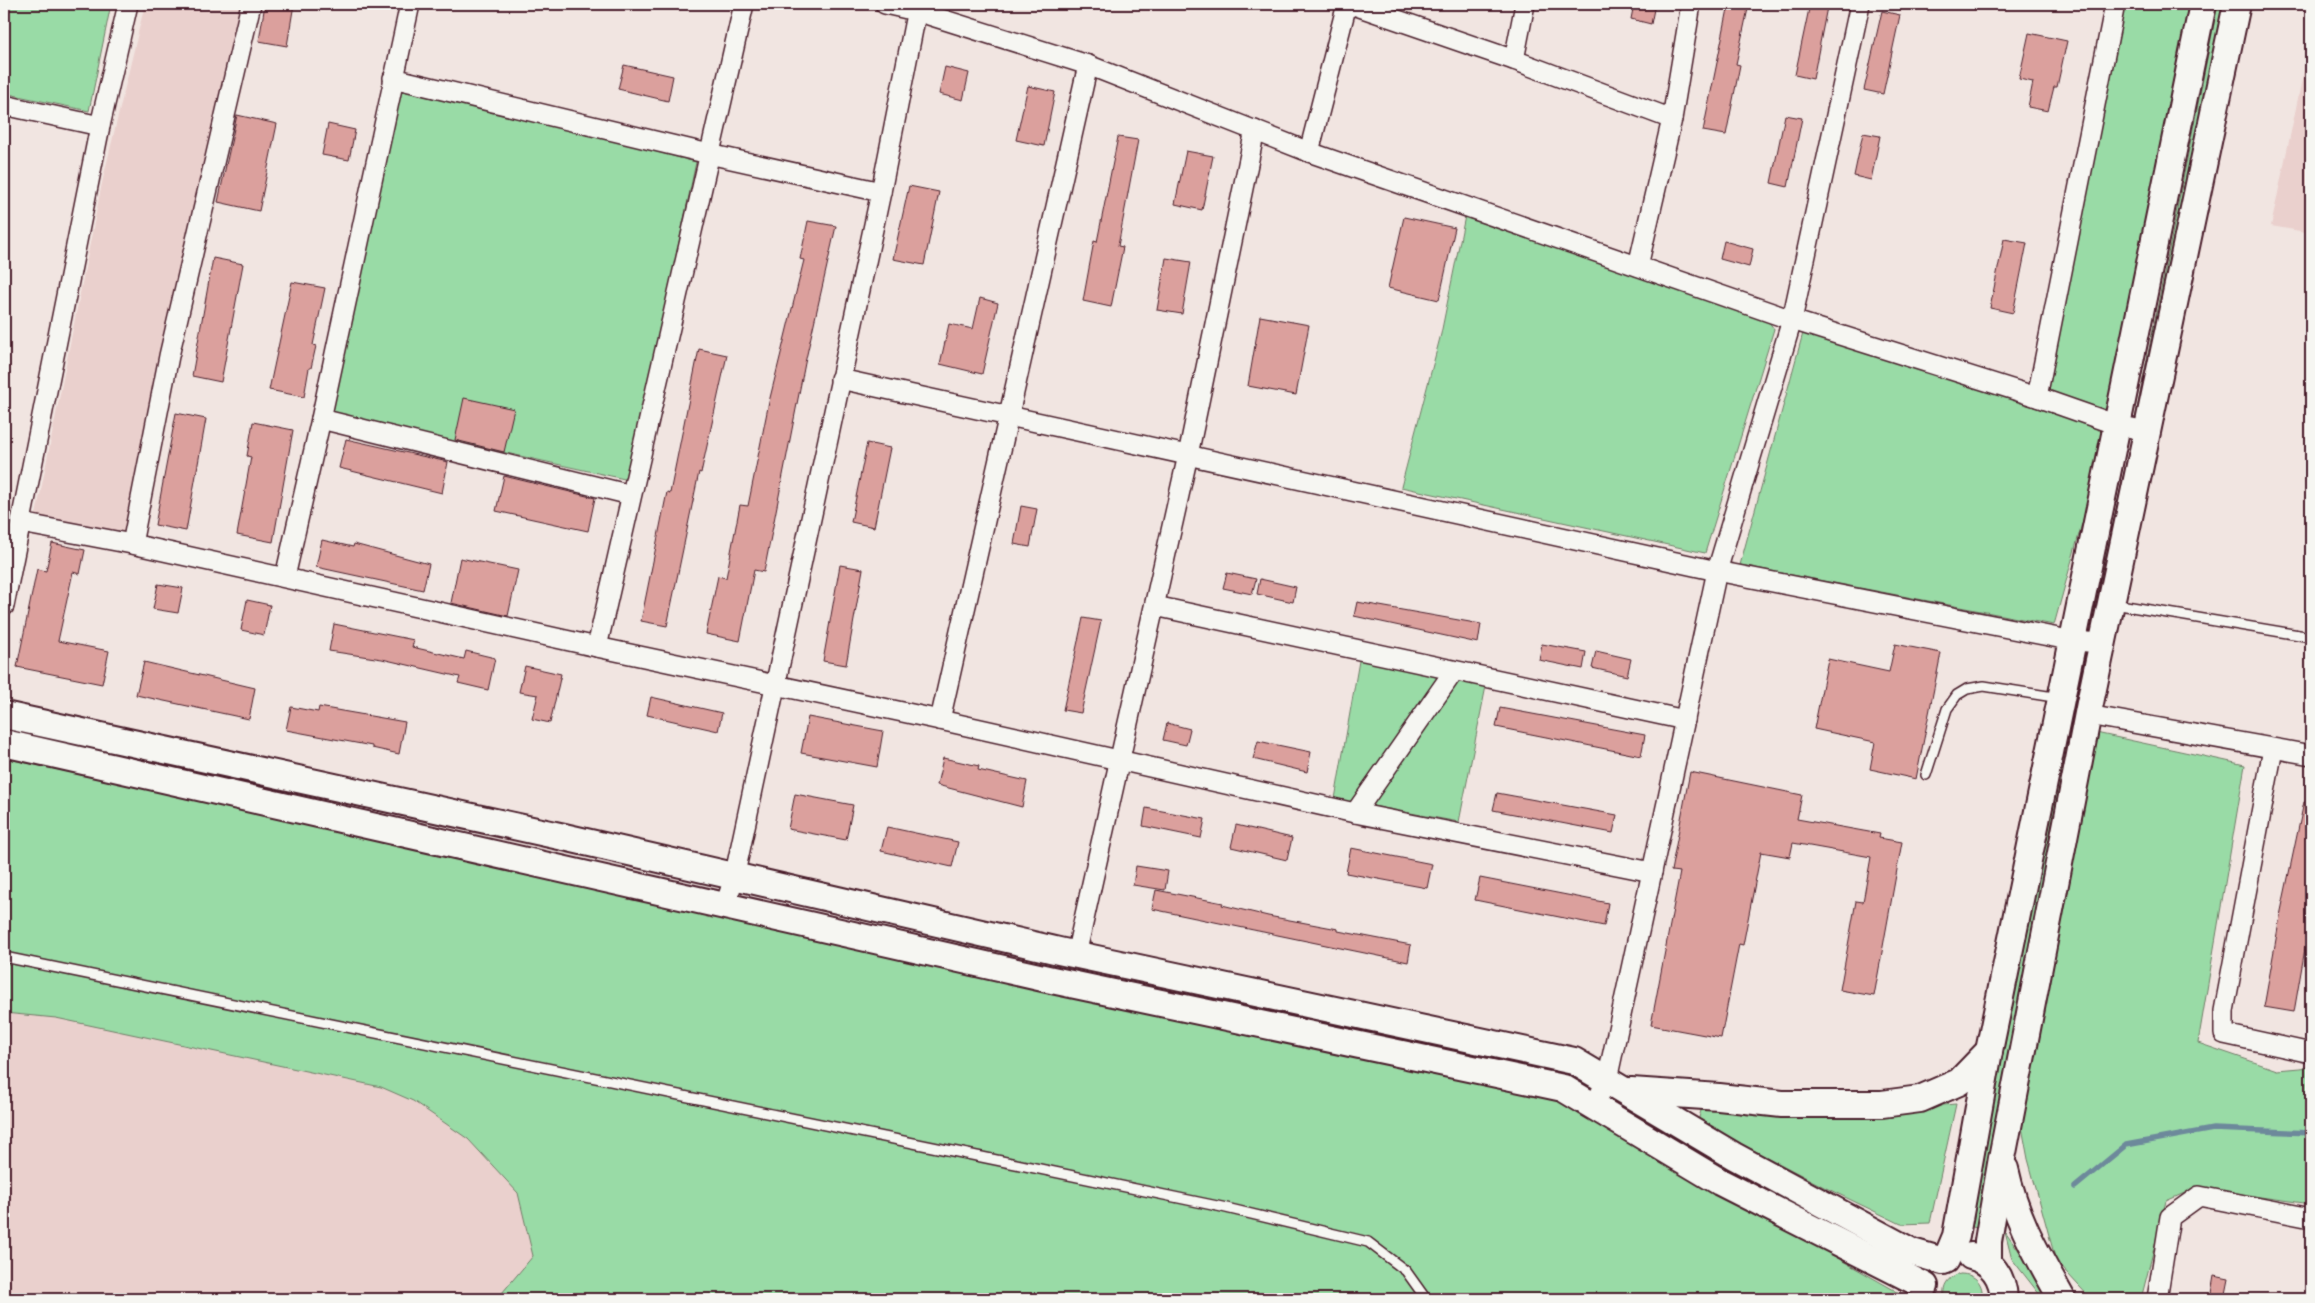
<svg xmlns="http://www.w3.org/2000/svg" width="2315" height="1303" viewBox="0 0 2315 1303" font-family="'Balsamiq Sans',sans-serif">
<rect width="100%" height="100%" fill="#f1e5e1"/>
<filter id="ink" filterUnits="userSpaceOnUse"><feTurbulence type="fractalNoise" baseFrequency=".02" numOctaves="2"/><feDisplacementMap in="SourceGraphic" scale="10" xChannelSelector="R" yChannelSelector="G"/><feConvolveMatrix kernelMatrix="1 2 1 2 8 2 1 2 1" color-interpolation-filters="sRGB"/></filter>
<g filter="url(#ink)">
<!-- built -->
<g fill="#ead0cd">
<polygon points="145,4 243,4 138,537 36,515 102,183"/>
<polygon points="2311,37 2311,233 2271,226"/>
<polygon points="4,964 1425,1299 4,1299"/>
</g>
<!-- green -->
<g fill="#99dba6" stroke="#727d68">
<polygon points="4,4 111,4 89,111 4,93"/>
<polygon points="2118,4 2190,4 2110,412 2042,388"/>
<polygon points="2218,4 2228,4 2143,421 2135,419"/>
<polygon points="399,85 696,162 629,480 329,414"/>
<polygon points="1466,211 1763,314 1774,329 1705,553 1401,487 1441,334"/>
<polygon points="1803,333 2108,429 2054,625 1740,565"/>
<polygon points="2130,445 2138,446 2099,627 2091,624"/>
<polygon points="1360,655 1487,681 1459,822 1335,799"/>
<polygon points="2071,718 2080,721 1977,1228 1968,1226"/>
<polygon points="2096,733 2245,765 2198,1043 2277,1070 2311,1067 2311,1204 2196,1188 2166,1201 2141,1299 2091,1299 2056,1261 2028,1159 2021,1122"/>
<polygon points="4,758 1552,1097 1903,1295 1905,1299 497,1299 533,1256 518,1193 468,1139 413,1101 381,1087 56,1018 4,1013"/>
<polygon points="1956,1104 1930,1223 1901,1224 1824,1187 1698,1121 1702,1107 1803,1116"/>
<polygon points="2005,1231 2053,1299 2044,1299 2040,1295 2012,1259"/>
<path d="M1960 1274C1976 1274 1984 1284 1982 1299H1944C1942 1286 1948 1278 1960 1274Z"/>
</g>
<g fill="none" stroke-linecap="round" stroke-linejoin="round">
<!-- stream -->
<polyline stroke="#6d899b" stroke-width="5.5" points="2075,1187 2126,1145 2213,1129 2311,1133"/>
</g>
<!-- building -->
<g fill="#dba09d" stroke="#4a1f2b">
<polygon points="265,4 294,4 287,46 259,41"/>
<polygon points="1634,4 1655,4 1651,24 1631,19"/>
<polygon points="1729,4 1749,4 1736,64 1740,65 1726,135 1703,131"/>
<polygon points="1810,4 1827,7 1813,79 1795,75"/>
<polygon points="1882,11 1900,15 1883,94 1864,90"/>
<polygon points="2029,33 2067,41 2057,87 2054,87 2048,111 2028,107 2033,82 2019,79"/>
<polygon points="624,65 673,76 668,101 618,89"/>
<polygon points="945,67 969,73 963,100 939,94"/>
<polygon points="1028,86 1055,92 1044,146 1016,140"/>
<polygon points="237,115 277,124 259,211 218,202"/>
<polygon points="1785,115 1802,118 1788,187 1771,183"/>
<polygon points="328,124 355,130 349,160 322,155"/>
<polygon points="1863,133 1880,136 1871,180 1854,176"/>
<polygon points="1118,137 1138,140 1118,246 1123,247 1111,307 1083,301 1094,241 1097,242"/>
<polygon points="1186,151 1213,156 1202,210 1175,204"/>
<polygon points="909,186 939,192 924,265 893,259"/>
<polygon points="1404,217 1455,228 1439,300 1388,288"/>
<polygon points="808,221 836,226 805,363 764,572 754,570 740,641 706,634 718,576 726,578 740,505 748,506 769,402 804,260 800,259"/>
<polygon points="2004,239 2027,243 2013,313 1990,308"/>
<polygon points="1724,241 1753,249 1749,267 1720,259"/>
<polygon points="213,258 243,264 221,382 192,376"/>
<polygon points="1166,258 1191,262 1182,314 1157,310"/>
<polygon points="292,282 325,288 313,345 316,346 311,368 309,368 304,397 269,390"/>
<polygon points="980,298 998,303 982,374 940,364 949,324 973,329"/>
<polygon points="1260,316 1309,325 1296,395 1248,386"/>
<polygon points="699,349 727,355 701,473 699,472 667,626 641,621 667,492 670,493"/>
<polygon points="464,398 514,409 504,452 455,440"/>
<polygon points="176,413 206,419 186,531 155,525"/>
<polygon points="253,422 293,430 273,542 237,535 251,457 247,456"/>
<polygon points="346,439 448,462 442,493 339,468"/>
<polygon points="867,443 890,448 874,527 851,522"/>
<polygon points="504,476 595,498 588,531 496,511"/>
<polygon points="1021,506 1037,509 1030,547 1014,544"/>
<polygon points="322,540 353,547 354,544 429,564 423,590 316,567"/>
<polygon points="52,543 85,550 80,574 73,572 58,641 109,651 102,684 17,667 37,569 46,571"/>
<polygon points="460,558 518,570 508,616 451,603"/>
<polygon points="840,565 863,569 846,665 823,661"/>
<polygon points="1227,573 1256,579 1252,594 1223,588"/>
<polygon points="1260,579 1296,587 1293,602 1257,594"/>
<polygon points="158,584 183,588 178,613 153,609"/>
<polygon points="247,600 270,605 264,635 241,630"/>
<polygon points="1357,602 1481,624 1478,643 1354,616"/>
<polygon points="1083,618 1101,621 1081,713 1063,710"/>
<polygon points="334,624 414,640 412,647 464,659 466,651 495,658 488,690 458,683 460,677 382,659 329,651"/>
<polygon points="1542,644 1586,652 1583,669 1539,660"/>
<polygon points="1895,644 1941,653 1916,779 1870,769 1875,742 1814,729 1828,659 1889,672"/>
<polygon points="1596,651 1631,659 1627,676 1592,668"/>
<polygon points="144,662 255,688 249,719 136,695"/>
<polygon points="525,666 561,674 550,723 532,719 538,695 519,692"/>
<polygon points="651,697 722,713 718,731 647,715"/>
<polygon points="291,707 318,712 319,707 405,722 399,754 372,748 372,746 286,730"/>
<polygon points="1500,708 1645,735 1641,756 1496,727"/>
<polygon points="808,717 883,731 877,767 801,753"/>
<polygon points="1167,723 1190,729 1186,745 1163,740"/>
<polygon points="1258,741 1311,752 1307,772 1253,759"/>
<polygon points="943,758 979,766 978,770 1027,781 1022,807 937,785"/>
<polygon points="1690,772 1802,795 1797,819 1880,834 1879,838 1902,842 1874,996 1840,990 1856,901 1863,902 1871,857 1793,843 1790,857 1761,852 1743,945 1739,944 1721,1038 1651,1025 1680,872 1671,871"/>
<polygon points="1497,793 1617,815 1613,833 1493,810"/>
<polygon points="795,794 853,805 846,840 788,829"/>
<polygon points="2304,802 2311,803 2311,914 2294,1012 2264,1007 2281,911"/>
<polygon points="1146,808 1205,819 1201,838 1143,826"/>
<polygon points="1236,825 1292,838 1287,860 1231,847"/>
<polygon points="887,827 958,842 952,867 881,851"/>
<polygon points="1351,848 1432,864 1427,888 1346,873"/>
<polygon points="1136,866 1168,871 1165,890 1133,885"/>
<polygon points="1480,878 1608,903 1604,926 1475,900"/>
<polygon points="1156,890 1223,903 1222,905 1268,916 1338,929 1338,931 1411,945 1408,962 1152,909"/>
<polygon points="2214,1276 2229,1279 2225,1299 2210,1299"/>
</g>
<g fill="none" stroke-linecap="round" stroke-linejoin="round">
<defs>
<g id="lane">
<polyline points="2114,604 2311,637"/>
<polyline points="1926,775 1947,709 1957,695 1967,689 1984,686 2060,698"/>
<polyline points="4,957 1011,1163 1222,1207 1368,1242 1406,1271 1426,1299"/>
</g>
<g id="street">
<polyline points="885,4 916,11 1088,65 1309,152 1792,320 2037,397 2117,425 2147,431"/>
<polyline points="1351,4 1514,60 1672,119"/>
<polyline points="1514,60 1525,4"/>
<polyline points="393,78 709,154 881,192"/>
<polyline points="4,105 100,126"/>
<polyline points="1309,152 1347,4"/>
<polyline points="1638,266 1672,119 1691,4"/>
<polyline points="840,379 1717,571 2074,641 2102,643"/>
<polyline points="2037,397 2115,4"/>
<polyline points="321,419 631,495"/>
<polyline points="21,523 132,544 597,647 940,720 1355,813 1652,872"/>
<polyline points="132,544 169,356 251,4"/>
<polyline points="285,577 321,419 410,4"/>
<polyline points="4,606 100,126 128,4"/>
<polyline points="1155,606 1685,720"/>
<polyline points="597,647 744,4"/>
<polyline points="2088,715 2311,755"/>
<polyline points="940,720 1088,65"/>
<polyline points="2273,749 2224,1011 2224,1034 2311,1053"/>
<polyline points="1355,813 1454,671"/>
<polyline points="725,906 734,878 881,192 918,4"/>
<polyline points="1076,955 1188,455 1255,130"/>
<polyline points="1594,1106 1607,1080 1717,571 1792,320 1860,4"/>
<polyline points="2157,1299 2170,1217 2199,1196 2311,1218"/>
</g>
<g id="secondary">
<polyline points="4,715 564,837 1059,951 1574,1061 1734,1156 1912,1252 1943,1261"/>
<polyline points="4,743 1052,980 1563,1088 1720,1182 1925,1286"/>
<polyline points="1631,1091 1719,1097 1782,1104 1882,1104 1920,1099 1959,1082 1989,1051"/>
<path d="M2005 1169C2016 1220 2037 1254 2062 1299"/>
<path d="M1971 1256C1993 1261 2003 1278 2004 1299"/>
<polyline points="1946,1260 1956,1236 1989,1051 2203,4"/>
<polyline points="1988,1263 1988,1241 2002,1158 2090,703 2237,4"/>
</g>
</defs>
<!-- lane casing -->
<use href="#lane" stroke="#4a1f2b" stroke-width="12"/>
<!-- street casing -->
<use href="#street" stroke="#4a1f2b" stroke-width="22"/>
<!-- secondary casing -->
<use href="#secondary" stroke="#4a1f2b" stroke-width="30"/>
<!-- lane -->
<use href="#lane" stroke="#f6f6f2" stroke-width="9"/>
<!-- street -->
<use href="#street" stroke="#f6f6f2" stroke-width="19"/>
<!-- secondary -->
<use href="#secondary" stroke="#f6f6f2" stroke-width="26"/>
</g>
</g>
<!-- margin -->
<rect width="2315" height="1303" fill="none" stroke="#f6f6f2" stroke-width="20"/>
<rect x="10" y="10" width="2295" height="1283" fill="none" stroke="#4a1f2b" stroke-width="2" filter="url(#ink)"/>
</svg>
